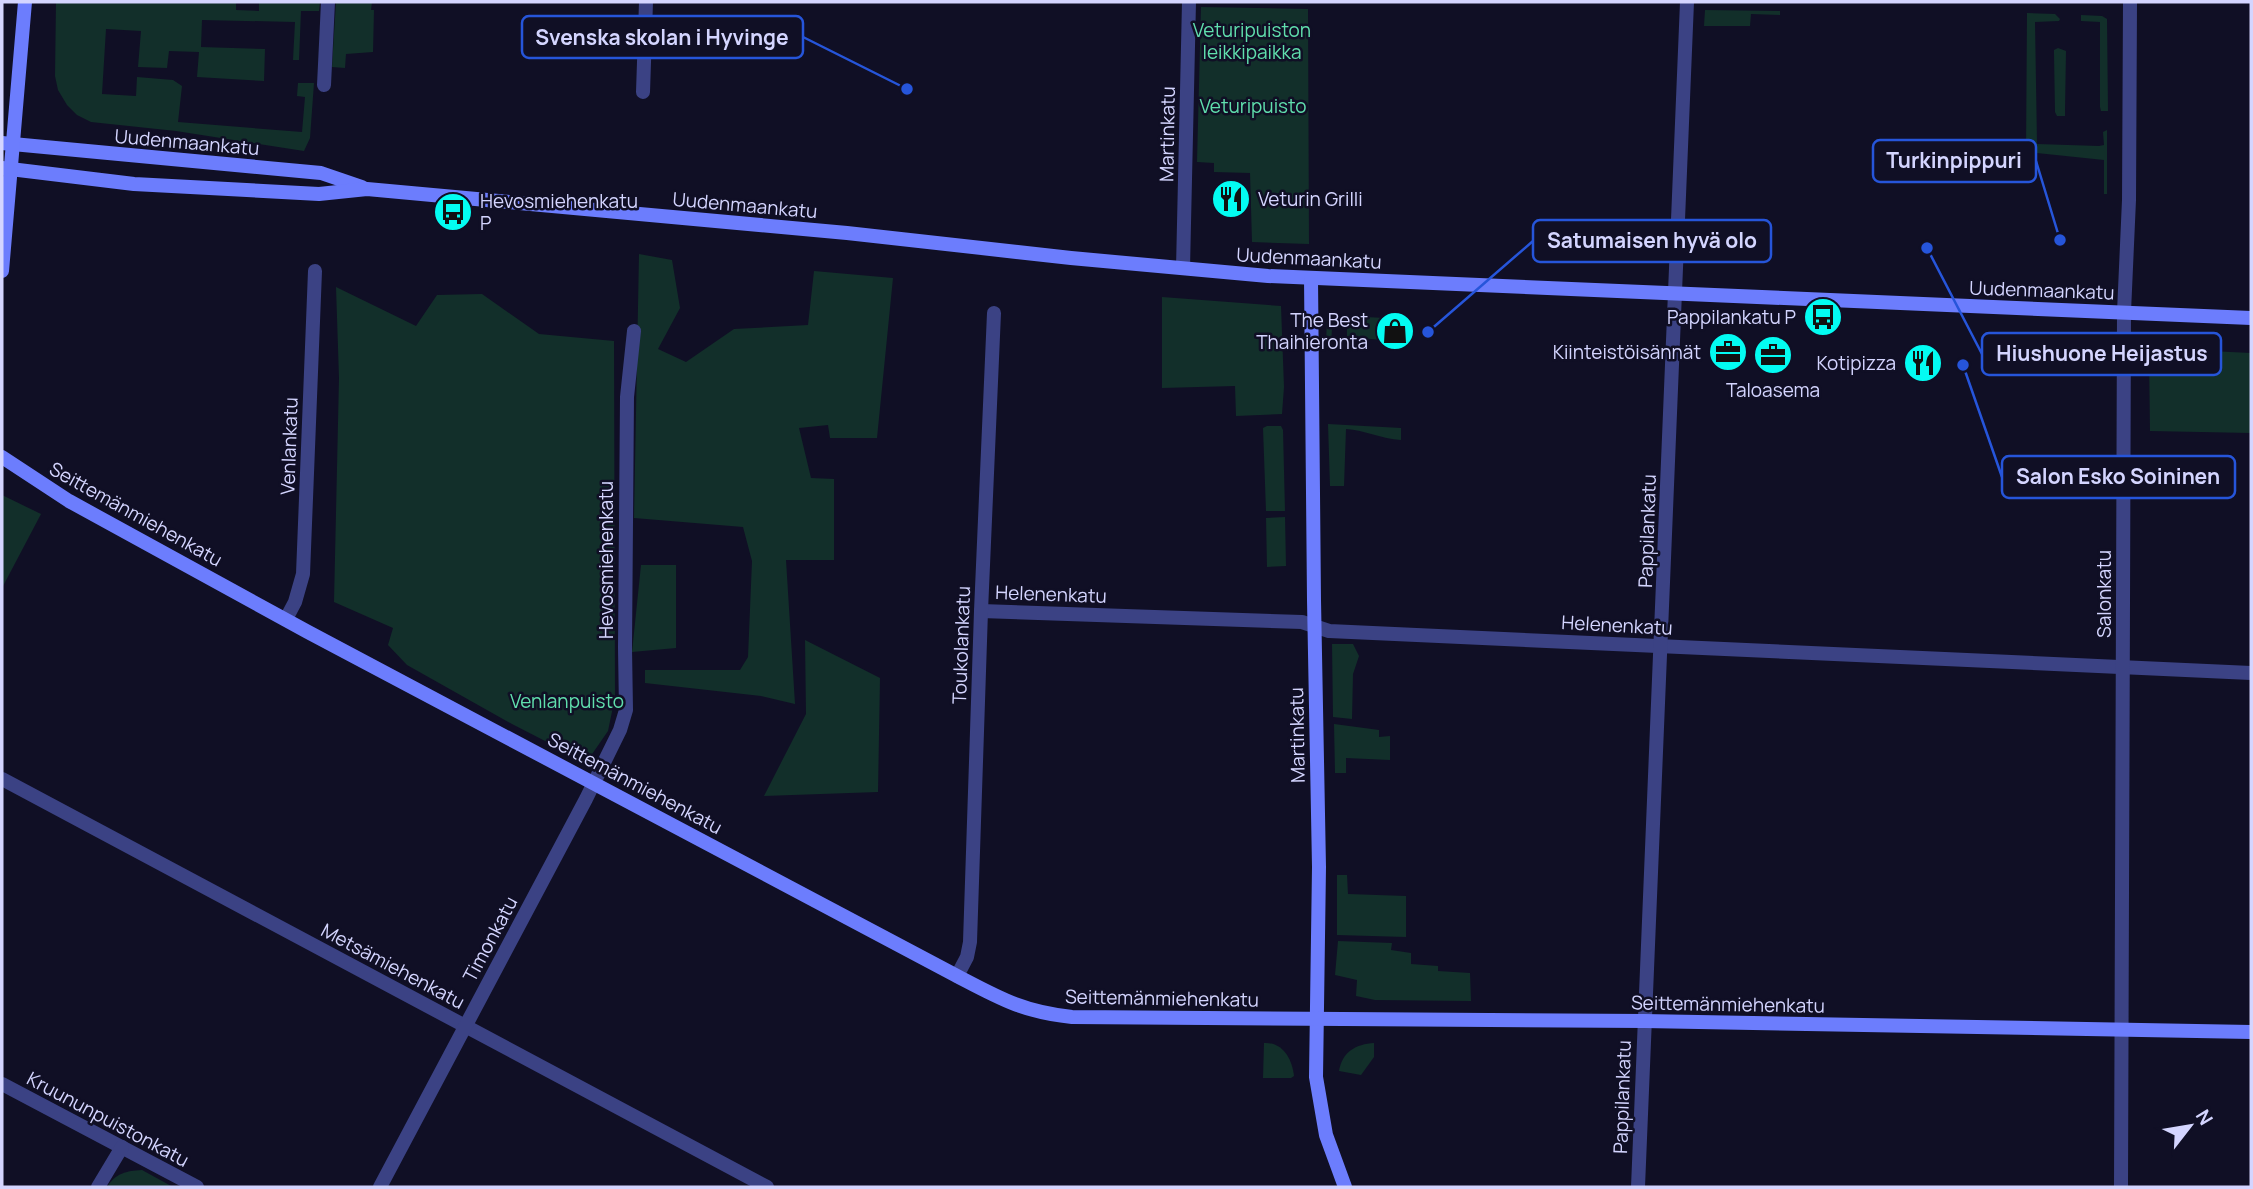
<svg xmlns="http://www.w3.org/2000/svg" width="2253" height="1189" viewBox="0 0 2253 1189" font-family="Manrope,sans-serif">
<rect width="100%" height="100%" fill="#100f25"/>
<!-- green -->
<g fill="#122f2a">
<polygon points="56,2 236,2 236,10 259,11 259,2 320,2 319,11 301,11 299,60 293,60 295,22 202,20 201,47 265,49 264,81 197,77 199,52 169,51 167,68 138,67 141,31 106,29 102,94 136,96 137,77 173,80 182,86 178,122 302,132 305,97 297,96 298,83 314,83 310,138 304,151 176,131 91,122 77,115 67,105 58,90 55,76"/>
<polygon points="336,2 372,2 371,10 374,10 373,52 346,54 345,68 332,67"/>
<polygon points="1201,7 1308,9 1309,244 1252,242 1250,173 1214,172 1214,163 1197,162"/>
<polygon points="1705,10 1780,11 1780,15 1751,14 1750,26 1704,26"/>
<polygon points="2027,13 2055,14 2060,19 2059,21 2035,22 2037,144 2099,146 2104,145 2103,132 2107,130 2107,194 2104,194 2104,160 2026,152"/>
<polygon points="2081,15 2102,16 2107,19 2108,111 2101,111 2100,107 2100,22 2081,21"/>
<polygon points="2058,48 2066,51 2065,110 2065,116 2057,116 2055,112 2054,54 2054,50"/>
<polygon points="639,254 672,260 680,308 658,349 686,362 734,329 808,325 814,271 893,278 877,438 830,438 828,425 799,428 811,478 834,479 834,560 786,560 795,704 761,696 645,683 645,670 740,670 748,657 752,561 743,527 634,518"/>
<polygon points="336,287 416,326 437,295 482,294 539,334 614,341 615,697 608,731 588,760 582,760 512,724 407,665 388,645 393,628 334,602 339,378"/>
<polygon points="1162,297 1281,306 1284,387 1282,414 1236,416 1235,386 1162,388"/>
<polygon points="1327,315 1385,318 1383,340 1347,337 1347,329 1332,327 1331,348 1326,348"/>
<polygon points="2169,349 2251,353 2251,433 2150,431 2149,355 2155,351"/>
<path d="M1328 424 1401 428V440C1381 439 1365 430 1346 429L1344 486H1330Z"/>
<polygon points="1267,426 1281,426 1283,430 1285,511 1266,511 1263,428"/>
<polygon points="2,495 41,514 2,588"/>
<polygon points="1285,517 1286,566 1267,567 1266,518"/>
<polygon points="641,565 676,565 676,648 632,652"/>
<polygon points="805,640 880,678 878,792 764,796 806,714"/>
<polygon points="1332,644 1353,644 1359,656 1353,674 1352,719 1333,717"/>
<polygon points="1334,724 1379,730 1379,737 1390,736 1390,760 1346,758 1346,773 1335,773"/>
<polygon points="1337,875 1347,875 1348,894 1406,896 1406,937 1337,935"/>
<polygon points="1338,941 1392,943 1391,950 1411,953 1411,964 1438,966 1438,971 1470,973 1471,1001 1375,1000 1356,996 1357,980 1335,975"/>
<path d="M1264 1043C1283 1042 1292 1059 1294 1076L1291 1078H1263Z"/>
<path d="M1374 1043V1057L1361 1075 1339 1071C1342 1052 1356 1044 1374 1043Z"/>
<path d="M142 1170 173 1187H107C116 1173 126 1171 142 1170Z"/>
</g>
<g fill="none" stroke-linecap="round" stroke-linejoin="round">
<!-- street -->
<g stroke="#3b4284" stroke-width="14">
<polyline points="324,85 328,2"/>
<polyline points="643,92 646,2"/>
<polyline points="1183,268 1189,2"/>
<polyline points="981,611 1302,622 1329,631 2251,673"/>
<polyline points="286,619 295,602 303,574 315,271"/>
<polyline points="2,779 767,1187"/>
<polyline points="957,976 967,957 970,942 981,611 994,313"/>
<polyline points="2,1084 197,1187"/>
<polyline points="98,1187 122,1147"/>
<polyline points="380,1187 586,799 620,730 626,710 625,648 627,397 634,331"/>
<polyline points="1638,1187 1687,2"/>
<polyline points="2121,1187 2124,312 2129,200 2130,2"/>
</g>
<!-- secondary -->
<g stroke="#6c7dfd" stroke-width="14">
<polyline points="2,143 321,173 362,187"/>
<polyline points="2,168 134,184 319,194 367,189 847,233 1071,258 1268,276 2251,318"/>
<polyline points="2,271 25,2"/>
<polyline points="1311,278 1314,600 1319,867 1316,1077 1326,1135 1345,1187"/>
<path d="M2 457 69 501 308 632 957 976C999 998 1023 1012 1072 1017L1644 1021 2251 1032"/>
</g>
</g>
<!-- icons -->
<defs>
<symbol id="restaurant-disc" viewBox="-11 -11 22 22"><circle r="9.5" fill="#03fcf2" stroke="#100f25"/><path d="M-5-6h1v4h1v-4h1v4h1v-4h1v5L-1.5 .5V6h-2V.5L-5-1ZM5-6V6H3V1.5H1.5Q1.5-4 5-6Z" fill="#111"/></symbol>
<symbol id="bus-disc" viewBox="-11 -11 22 22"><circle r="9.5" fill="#03fcf2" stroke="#100f25"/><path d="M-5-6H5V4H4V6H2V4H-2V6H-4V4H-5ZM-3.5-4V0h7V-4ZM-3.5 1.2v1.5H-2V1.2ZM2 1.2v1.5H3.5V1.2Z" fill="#111"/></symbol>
<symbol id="shop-disc" viewBox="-11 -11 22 22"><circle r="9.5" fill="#03fcf2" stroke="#100f25"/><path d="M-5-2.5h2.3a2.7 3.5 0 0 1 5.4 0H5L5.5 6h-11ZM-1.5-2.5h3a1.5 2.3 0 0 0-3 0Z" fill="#111"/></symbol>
<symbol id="office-disc" viewBox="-11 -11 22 22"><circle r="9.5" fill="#03fcf2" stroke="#100f25"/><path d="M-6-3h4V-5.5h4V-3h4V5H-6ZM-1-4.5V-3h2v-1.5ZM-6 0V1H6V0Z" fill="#111"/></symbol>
</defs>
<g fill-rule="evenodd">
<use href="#restaurant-disc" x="1209" y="177" width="44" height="44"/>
<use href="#bus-disc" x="431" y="190" width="44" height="44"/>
<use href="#bus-disc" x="1801" y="295" width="44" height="44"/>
<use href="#shop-disc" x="1373" y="309" width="44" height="44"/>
<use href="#office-disc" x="1706" y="330" width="44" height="44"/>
<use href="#office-disc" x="1751" y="333" width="44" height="44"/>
<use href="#restaurant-disc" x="1901" y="341" width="44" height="44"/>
</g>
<g text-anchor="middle" stroke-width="5" stroke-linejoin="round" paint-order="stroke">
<!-- park labels -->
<g font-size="19" fill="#60dfad" stroke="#100f25">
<text x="1252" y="37">Veturipuiston<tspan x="1252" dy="22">leikkipaikka</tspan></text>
<text x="1253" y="113">Veturipuisto</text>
<text x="567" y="708">Venlanpuisto</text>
</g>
<!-- street labels -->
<g font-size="19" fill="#d4d5ff" stroke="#100f25">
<text transform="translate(1167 134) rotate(-89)" y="7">Martinkatu</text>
<text transform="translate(187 142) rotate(5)" y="7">Uudenmaankatu</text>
<text transform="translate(745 205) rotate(5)" y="7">Uudenmaankatu</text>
<text transform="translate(1309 258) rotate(3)" y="7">Uudenmaankatu</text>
<text transform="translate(2042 290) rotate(2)" y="7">Uudenmaankatu</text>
<text transform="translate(289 446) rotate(-88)" y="7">Venlankatu</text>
<text transform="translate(136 514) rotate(29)" y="7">Seittemänmiehenkatu</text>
<text transform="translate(1647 531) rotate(-88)" y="7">Pappilankatu</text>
<text transform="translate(606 560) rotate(-90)" y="7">Hevosmiehenkatu</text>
<text transform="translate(1051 594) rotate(2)" y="7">Helenenkatu</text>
<text transform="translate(2104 594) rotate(-90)" y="7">Salonkatu</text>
<text transform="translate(1617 625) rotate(3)" y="7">Helenenkatu</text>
<text transform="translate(961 645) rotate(-88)" y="7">Toukolankatu</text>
<text transform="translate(1297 735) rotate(-91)" y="7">Martinkatu</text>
<text transform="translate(635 783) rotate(28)" y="7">Seittemänmiehenkatu</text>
<text transform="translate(490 939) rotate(-62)" y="7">Timonkatu</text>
<text transform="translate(393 966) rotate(28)" y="7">Metsämiehenkatu</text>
<text transform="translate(1162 998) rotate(1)" y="7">Seittemänmiehenkatu</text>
<text transform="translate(1728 1004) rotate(1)" y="7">Seittemänmiehenkatu</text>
<text transform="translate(1622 1097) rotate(-88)" y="7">Pappilankatu</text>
<text transform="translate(108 1119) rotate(28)" y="7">Kruununpuistonkatu</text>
</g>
<!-- poi labels -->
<g font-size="19" fill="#d4d5ff" stroke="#100f25" text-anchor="end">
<text x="1258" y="206" text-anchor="start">Veturin Grilli</text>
<text x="480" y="208" text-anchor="start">Hevosmiehenkatu<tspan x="480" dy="22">P</tspan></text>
<text x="1796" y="324">Pappilankatu P</text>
<text x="1368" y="327">The Best<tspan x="1368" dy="22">Thaihieronta</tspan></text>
<text x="1701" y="359">Kiinteistöisännät</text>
<text x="1896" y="370">Kotipizza</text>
<text x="1773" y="397" text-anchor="middle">Taloasema</text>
</g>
</g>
<!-- callouts -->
<path fill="none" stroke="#2655da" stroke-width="2.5" d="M907 89L803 37M2060 240L2036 161M1428 332L1533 241M1927 248L1982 354M1963 365L2002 477"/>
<g fill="#2655da" stroke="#100f25" stroke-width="2.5">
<circle cx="907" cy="89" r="7"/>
<circle cx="2060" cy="240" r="7"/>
<circle cx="1428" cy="332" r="7"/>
<circle cx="1927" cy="248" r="7"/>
<circle cx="1963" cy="365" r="7"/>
</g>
<g fill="#100f25" stroke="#2655da" stroke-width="2.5">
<rect x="522" y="16" width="281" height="42" rx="7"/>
<rect x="1873" y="140" width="163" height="42" rx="7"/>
<rect x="1533" y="220" width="238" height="42" rx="7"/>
<rect x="1982" y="333" width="239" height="42" rx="7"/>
<rect x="2002" y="456" width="233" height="42" rx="7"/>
</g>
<g font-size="21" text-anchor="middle" font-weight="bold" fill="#d4d5ff">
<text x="662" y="45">Svenska skolan i Hyvinge</text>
<text x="1954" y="168">Turkinpippuri</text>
<text x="1652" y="248">Satumaisen hyvä olo</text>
<text x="2102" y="361">Hiushuone Heijastus</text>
<text x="2118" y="484">Salon Esko Soininen</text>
</g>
<!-- border -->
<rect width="2253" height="1189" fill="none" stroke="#d4d5ff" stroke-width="7"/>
<!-- north arrow -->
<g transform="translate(2190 1126) rotate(59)" stroke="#100f25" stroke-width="5" paint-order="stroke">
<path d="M0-5L12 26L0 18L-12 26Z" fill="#d4d5ff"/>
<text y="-10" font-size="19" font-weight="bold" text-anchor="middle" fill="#d4d5ff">N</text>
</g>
</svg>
